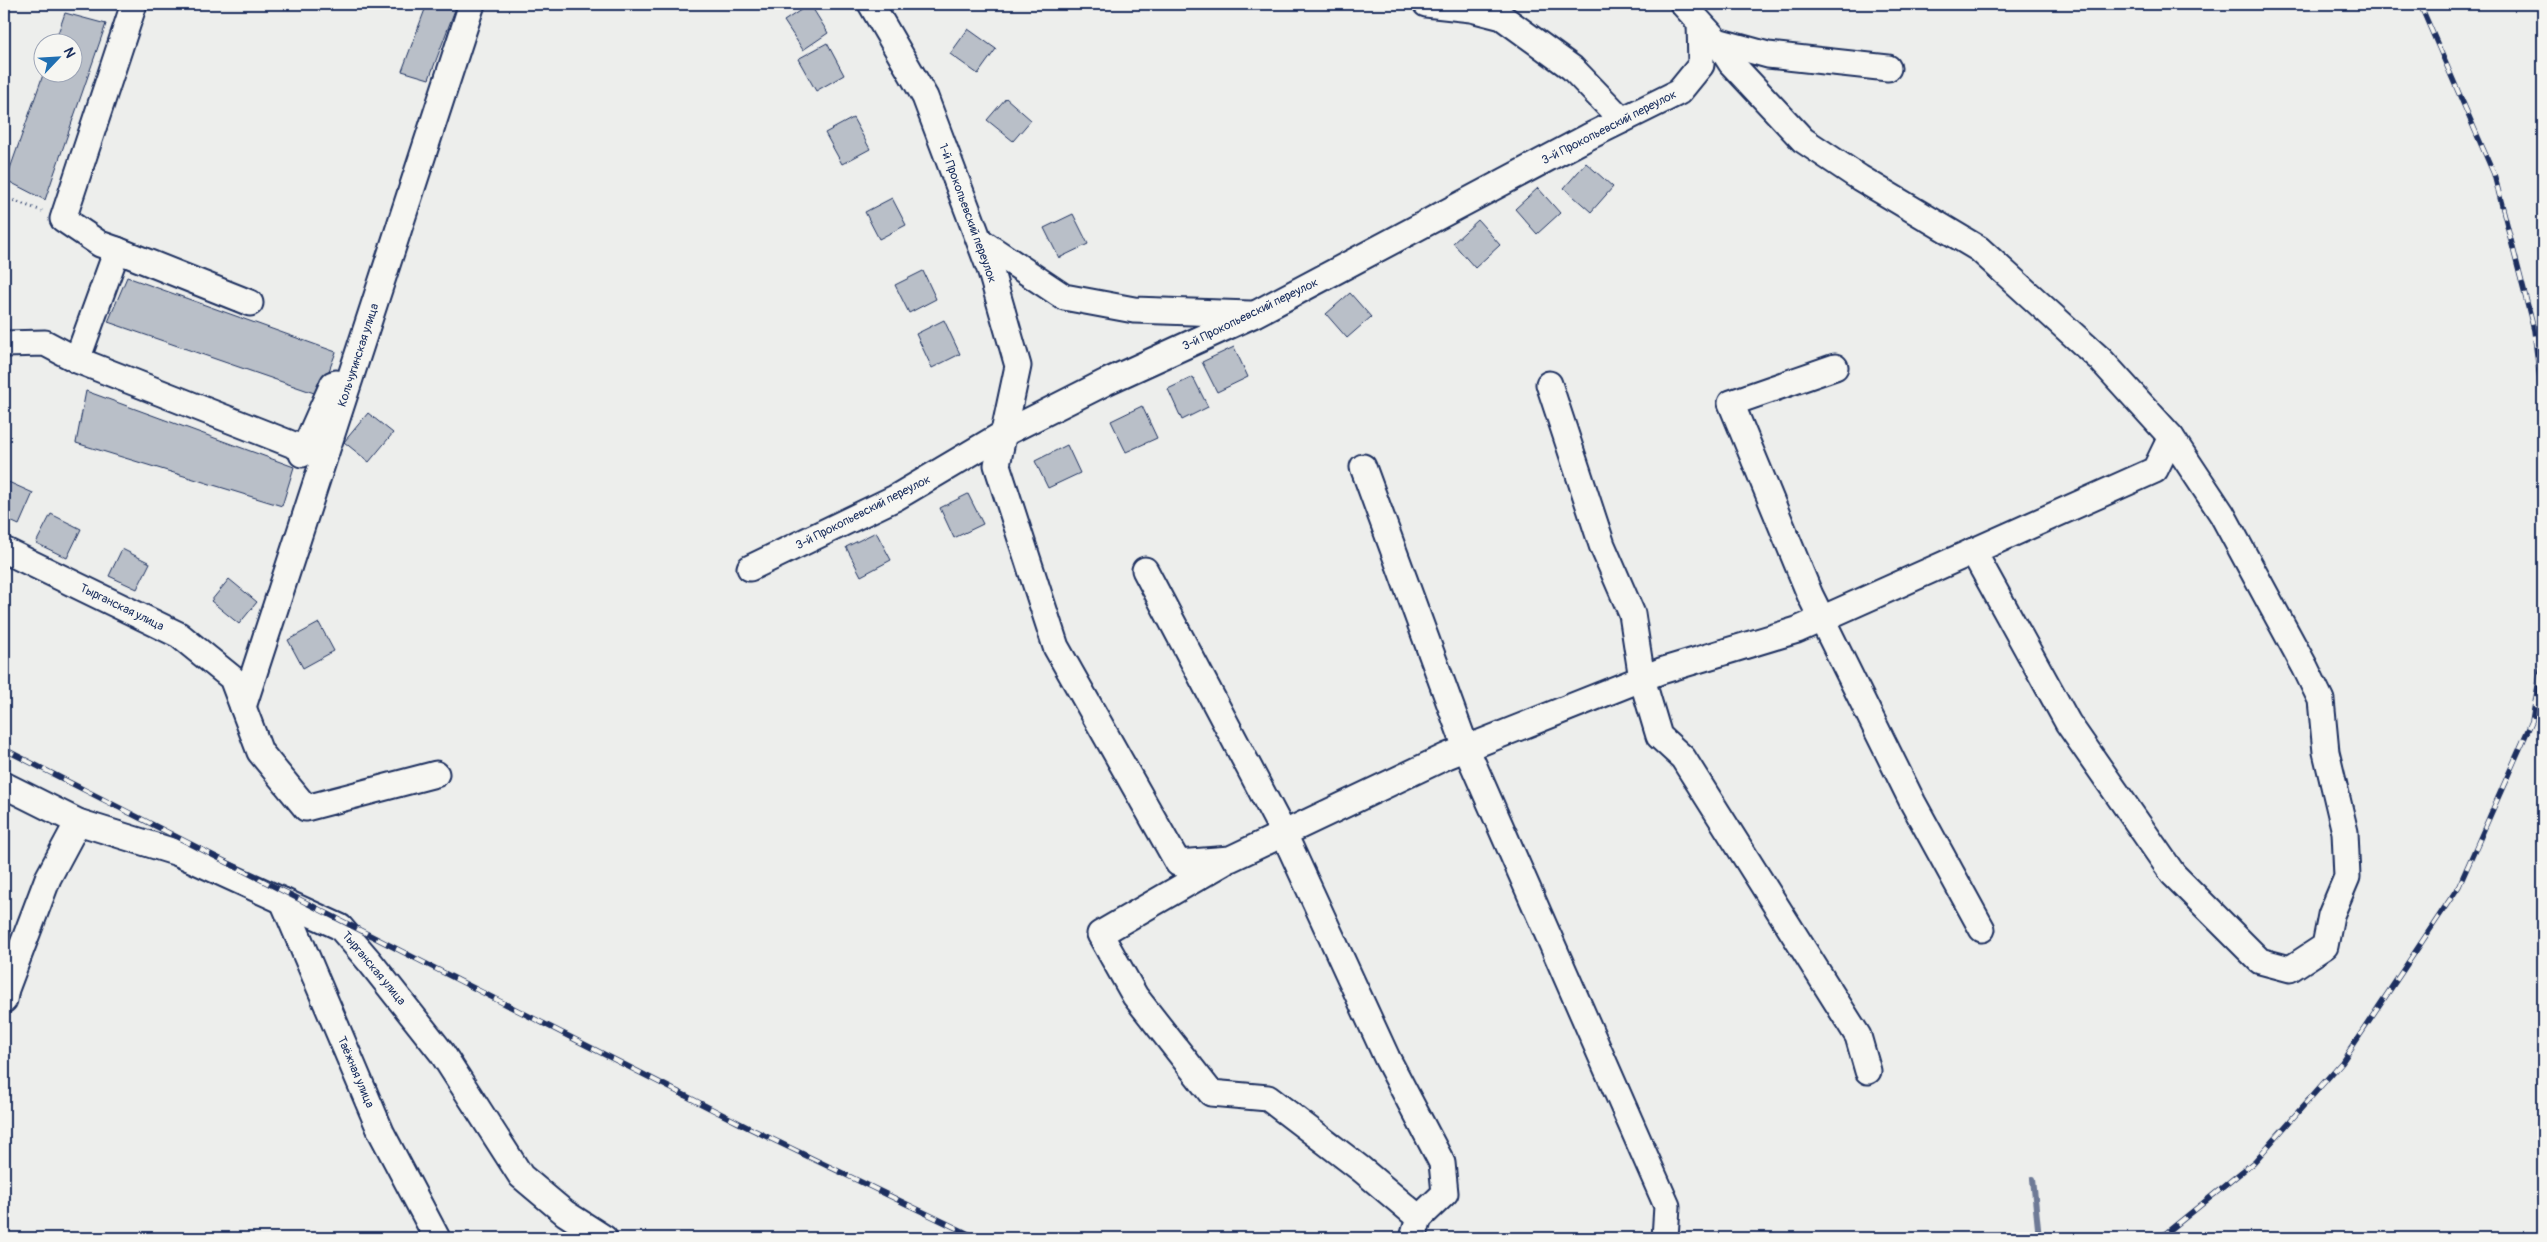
<svg xmlns="http://www.w3.org/2000/svg" width="2547" height="1242" viewBox="0 0 2547 1242" font-family="Pangolin,sans-serif">
<rect width="100%" height="100%" fill="#edeeec"/>
<filter id="ink" filterUnits="userSpaceOnUse"><feTurbulence type="fractalNoise" baseFrequency=".02" numOctaves="2"/><feDisplacementMap in="SourceGraphic" scale="10" xChannelSelector="R" yChannelSelector="G"/><feConvolveMatrix kernelMatrix="1 2 1 2 8 2 1 2 1" color-interpolation-filters="sRGB"/></filter>
<g filter="url(#ink)">
<g fill="none" stroke-linecap="round" stroke-linejoin="round">
<!-- stream -->
<polyline stroke="#6e7a96" stroke-width="6" points="2033,1179 2039,1238"/>
</g>
<!-- building -->
<g fill="#b9bfc8" stroke="#1b2f5e">
<polygon points="427,4 447,4 456,7 429,79 402,71"/>
<polygon points="810,4 828,33 803,50 784,21"/>
<polygon points="65,13 106,24 45,200 6,180 44,72 72,72 72,42 55,42"/>
<polygon points="968,29 996,49 978,74 950,54"/>
<polygon points="827,43 844,75 816,91 798,59"/>
<polygon points="1006,98 1031,120 1013,141 987,120"/>
<polygon points="853,118 870,149 842,164 825,133"/>
<polygon points="1586,163 1613,187 1591,212 1564,188"/>
<polygon points="1538,188 1560,213 1537,234 1515,209"/>
<polygon points="892,198 906,225 879,239 865,212"/>
<polygon points="1073,214 1088,244 1059,258 1044,228"/>
<polygon points="1478,220 1500,245 1475,268 1453,243"/>
<polygon points="923,271 936,299 909,313 895,285"/>
<polygon points="127,277 336,352 320,395 108,322"/>
<polygon points="1350,293 1371,317 1347,338 1326,314"/>
<polygon points="944,320 960,354 932,368 916,334"/>
<polygon points="1234,347 1248,377 1217,392 1202,362"/>
<polygon points="1193,377 1208,407 1182,420 1168,389"/>
<polygon points="86,391 294,467 282,506 76,443"/>
<polygon points="1142,406 1157,438 1126,452 1111,421"/>
<polygon points="368,413 393,433 369,462 344,442"/>
<polygon points="1067,445 1080,473 1048,488 1035,461"/>
<polygon points="4,480 33,493 19,525 4,518"/>
<polygon points="968,494 983,524 954,538 940,508"/>
<polygon points="51,514 81,529 67,558 36,543"/>
<polygon points="876,532 891,560 861,576 846,547"/>
<polygon points="122,549 150,563 137,589 109,576"/>
<polygon points="229,579 257,602 239,624 211,601"/>
<polygon points="319,623 334,651 303,668 288,640"/>
</g>
<g fill="none" stroke-linecap="round" stroke-linejoin="round">
<defs>
<g id="minor">
<polyline points="871,4 925,97 991,272 1018,366 997,465 1056,647 1178,863 1230,859 1447,756 1661,671 1797,630 2155,470 2171,437 2101,360 1979,249 1860,178 1803,140 1731,63 1717,41"/>
<polyline points="1426,4 1471,9 1502,17 1572,68 1622,120"/>
<polyline points="1683,4 1717,41 1768,55 1888,68"/>
<polyline points="980,241 1064,297 1134,310 1250,314"/>
<polyline points="117,250 100,244 63,219 134,4"/>
<polyline points="4,344 45,343 77,360 117,250 250,303"/>
<polyline points="77,360 304,449"/>
<polyline points="1835,367 1731,403 1810,595 1913,803 1982,929"/>
<polyline points="1549,384 1602,545 1632,614 1642,679 1659,736 1683,758 1858,1036 1868,1071"/>
<polyline points="302,454 333,384 336,383"/>
<polyline points="1363,467 1466,748 1667,1206 1665,1238"/>
<polyline points="4,550 179,635 232,678 260,752 306,808 436,774"/>
<polyline points="1973,551 2068,723 2173,874 2260,961 2290,969 2325,946 2331,915 2347,877 2345,832 2326,752 2321,700 2305,667 2222,514 2171,437"/>
<polyline points="750,568 895,498 1003,434 1106,382 1255,314 1588,137 1679,92 1701,65 1700,23"/>
<polyline points="1145,570 1284,834 1387,1058 1442,1163 1445,1193 1419,1218"/>
<polyline points="243,707 472,4"/>
<polyline points="4,785 78,822 178,853 340,927 370,962 442,1053 521,1176 565,1213 604,1238"/>
<polyline points="1223,863 1100,934 1135,996 1211,1093 1268,1098 1361,1169 1419,1218 1413,1238"/>
<polyline points="283,901 381,1132 437,1238"/>
<polyline points="4,1000 6,989 48,878 78,822"/>
</g>
</defs>
<!-- minor casing -->
<use href="#minor" stroke="#1b2f5e" stroke-width="29"/>
<!-- path -->
<polyline stroke="#1b2f5e" stroke-width="3" stroke-dasharray="1 4" stroke-linecap="butt" points="4,197 42,211"/>
<!-- minor -->
<use href="#minor" stroke="#f6f6f2" stroke-width="25"/>
<defs>
<g id="rail">
<polyline points="2420,4 2494,174 2534,330 2543,405"/>
<polyline points="4,749 747,1127 977,1238"/>
<polyline points="2160,1238 2254,1162 2342,1062 2459,886 2532,721 2543,657"/>
</g>
</defs>
<!-- rail casing -->
<use href="#rail" stroke="#1b2f5e" stroke-width="5.5"/>
<!-- rail -->
<use href="#rail" stroke="#f6f6f2" stroke-width="4" stroke-dasharray="11" stroke-linecap="butt"/>
</g>
</g>
<g text-anchor="middle" stroke-width="5" stroke-linejoin="round" paint-order="stroke">
<!-- street labels -->
<g font-size="12" fill="#1b2f5e" stroke="#f6f6f2">
<text transform="translate(1609 127) rotate(-27)" y="4">3-й Прокопьевский переулок</text>
<text transform="translate(968 213) rotate(70)" y="4">1-й Прокопьевский переулок</text>
<text transform="translate(1250 314) rotate(-26)" y="4">3-й Прокопьевский переулок</text>
<text transform="translate(358 355) rotate(-72)" y="4">Кольчугинская улица</text>
<text transform="translate(863 512) rotate(-27)" y="4">3-й Прокопьевский переулок</text>
<text transform="translate(122 607) rotate(26)" y="4">Тырганская улица</text>
<text transform="translate(374 968) rotate(50)" y="4">Тырганская улица</text>
<text transform="translate(356 1072) rotate(67)" y="4">Таёжная улица</text>
</g>
</g>
<!-- margin -->
<rect width="2547" height="1242" fill="none" stroke="#f6f6f2" stroke-width="20"/>
<rect x="10" y="10" width="2527" height="1222" fill="none" stroke="#1b2f5e" stroke-width="2" filter="url(#ink)"/>
<!-- north arrow -->
<g transform="translate(58 58) rotate(65)"><circle r="24" fill="#f6f6f2" stroke="#9ea6b7"/>
<path d="M0-4L9 19L0 12L-9 19Z" fill="#1f6fb2"/>
<text y="-8" font-size="14" font-weight="bold" text-anchor="middle" fill="#1b2f5e">N</text>
</g>
</svg>
